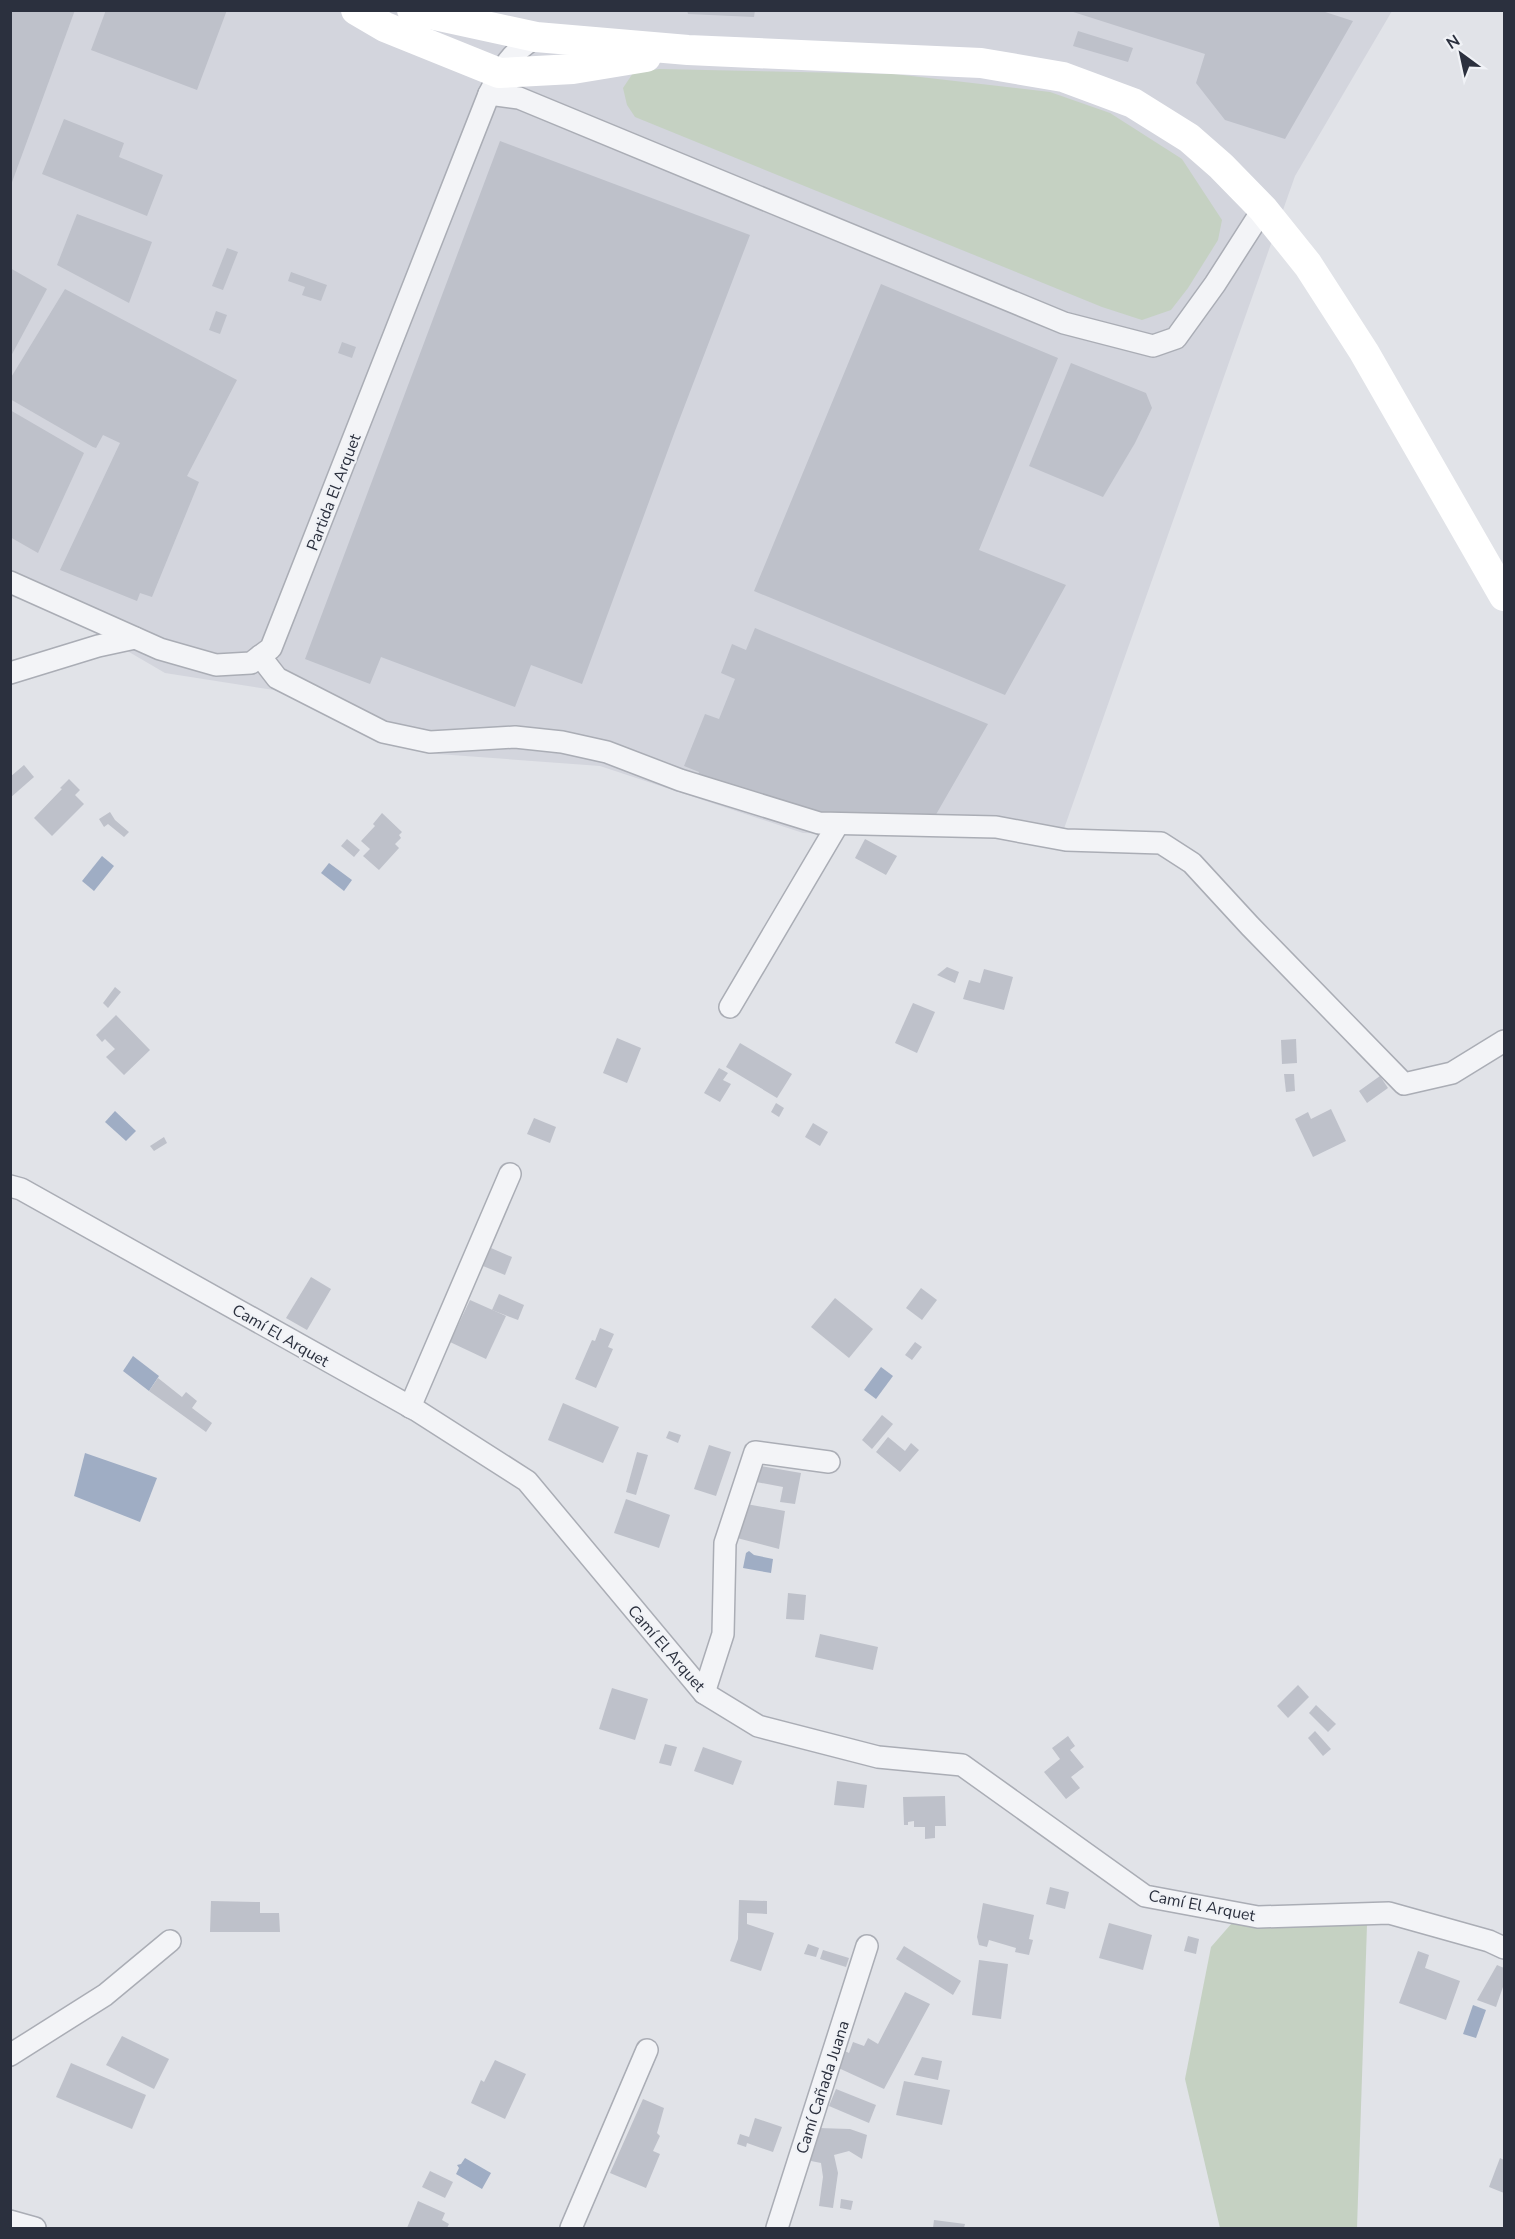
<svg xmlns="http://www.w3.org/2000/svg" width="1515" height="2239" viewBox="0 0 1515 2239" font-family="'Nunito Sans',sans-serif">
<rect width="100%" height="100%" fill="#e1e3e8"/>
<!-- built -->
<polygon fill="#d3d5dd" points="11,11 1392,11 1295,176 1060,840 803,833 600,766 424,753 274,690 165,673 11,583"/>
<!-- green -->
<g fill="#c5d1c2">
<polygon points="659,69 894,74 1050,92 1110,113 1182,159 1222,220 1218,240 1188,288 1171,310 1142,320 1102,307 635,117 627,105 623,88 633,73"/>
<polygon points="1232,1923 1367,1925 1357,2228 1220,2228 1185,2079 1211,1947"/>
</g>
<!-- water -->
<g fill="#9fadc4">
<polygon points="102,856 114,866 94,891 82,881"/>
<polygon points="329,863 352,880 344,891 321,873"/>
<polygon points="115,1111 136,1131 126,1141 105,1122"/>
<polygon points="133,1356 159,1376 149,1391 123,1371"/>
<polygon points="881,1367 893,1376 876,1399 864,1390"/>
<polygon points="85,1453 157,1478 140,1522 74,1496"/>
<polygon points="749,1551 754,1555 773,1559 771,1573 743,1568 746,1553"/>
<polygon points="1473,2005 1486,2010 1476,2038 1463,2034"/>
<polygon points="465,2158 491,2173 482,2189 456,2174 459,2168 457,2165 461,2164"/>
</g>
<!-- building -->
<g fill="#bec1ca">
<polygon points="10,10 75,10 11,185 10,185"/>
<polygon points="106,10 227,10 197,90 91,50"/>
<polygon points="687,10 755,10 754,17 688,14"/>
<polygon points="1067,10 1319,10 1353,21 1285,139 1225,120 1196,83 1205,54"/>
<polygon points="1078,31 1133,48 1128,62 1073,46"/>
<polygon points="64,119 124,143 119,157 163,175 147,216 42,174"/>
<polygon points="500,141 750,235 675,431 582,684 531,665 515,707 381,657 370,684 305,659"/>
<polygon points="77,214 152,242 129,303 57,265"/>
<polygon points="227,248 238,252 223,290 212,286"/>
<polygon points="10,268 47,289 10,358"/>
<polygon points="291,272 327,285 321,301 302,295 305,287 288,281"/>
<polygon points="881,284 1058,358 979,550 1066,585 1005,695 754,591"/>
<polygon points="65,289 237,380 187,476 199,482 152,597 140,593 137,601 60,570 120,443 103,435 96,448 93,447 10,399 10,379"/>
<polygon points="216,311 227,315 220,334 209,330"/>
<polygon points="342,342 356,347 352,358 338,353"/>
<polygon points="1071,363 1146,393 1152,408 1135,443 1103,497 1029,466"/>
<polygon points="10,410 84,453 38,553 10,537"/>
<polygon points="755,628 988,724 934,818 821,813 697,777 699,772 684,766 705,714 719,719 735,679 721,673 732,644 746,650"/>
<polygon points="24,765 34,777 10,798 10,777"/>
<polygon points="69,779 80,790 75,795 84,804 52,836 34,818 62,789 60,788"/>
<polygon points="110,812 115,820 129,832 124,837 108,824 104,827 99,819"/>
<polygon points="382,813 402,832 399,835 401,838 395,844 399,848 379,870 363,856 370,849 361,841 375,826 373,824"/>
<polygon points="347,839 360,850 354,857 341,846"/>
<polygon points="865,839 897,856 886,875 855,858"/>
<polygon points="947,967 959,972 955,983 937,975"/>
<polygon points="984,969 1013,977 1004,1010 963,999 969,980 980,983"/>
<polygon points="115,987 121,992 108,1008 103,1003"/>
<polygon points="913,1003 935,1012 917,1053 895,1043"/>
<polygon points="116,1015 150,1050 124,1075 106,1057 115,1049 105,1039 102,1042 96,1035"/>
<polygon points="617,1038 641,1048 627,1083 603,1073"/>
<polygon points="1296,1039 1297,1063 1282,1064 1281,1040"/>
<polygon points="740,1043 792,1074 777,1098 726,1067"/>
<polygon points="719,1068 728,1073 723,1080 731,1084 720,1102 704,1093"/>
<polygon points="1284,1074 1294,1074 1295,1091 1286,1092"/>
<polygon points="1380,1076 1388,1088 1367,1103 1359,1091"/>
<polygon points="776,1103 784,1108 779,1117 771,1112"/>
<polygon points="1331,1109 1346,1141 1313,1157 1295,1119 1308,1112 1311,1119"/>
<polygon points="534,1118 556,1127 550,1143 527,1134"/>
<polygon points="813,1123 828,1132 820,1146 805,1137"/>
<polygon points="164,1137 167,1143 154,1151 150,1146"/>
<polygon points="491,1248 512,1257 505,1275 483,1266"/>
<polygon points="311,1277 331,1289 307,1330 286,1318"/>
<polygon points="921,1288 937,1300 922,1320 906,1308"/>
<polygon points="499,1294 524,1305 518,1320 492,1310"/>
<polygon points="835,1298 873,1329 849,1358 811,1327"/>
<polygon points="470,1300 506,1316 486,1359 450,1342"/>
<polygon points="600,1328 614,1334 608,1347 613,1349 596,1388 575,1379 592,1340 595,1341"/>
<polygon points="915,1342 922,1347 912,1360 905,1355"/>
<polygon points="158,1378 182,1397 186,1392 197,1401 192,1408 212,1423 206,1432 149,1391"/>
<polygon points="563,1403 619,1427 603,1463 548,1440"/>
<polygon points="882,1415 893,1424 872,1449 862,1440"/>
<polygon points="669,1431 681,1435 678,1443 666,1438"/>
<polygon points="888,1437 905,1451 911,1443 919,1450 900,1472 876,1452"/>
<polygon points="709,1445 731,1452 716,1496 694,1489"/>
<polygon points="637,1452 648,1455 636,1495 626,1492"/>
<polygon points="755,1465 801,1473 795,1504 780,1502 783,1487 756,1482 755,1488 747,1487"/>
<polygon points="626,1499 670,1515 659,1548 614,1533"/>
<polygon points="741,1503 785,1511 779,1549 737,1538"/>
<polygon points="788,1593 806,1595 804,1620 786,1619"/>
<polygon points="820,1634 878,1647 873,1670 815,1657"/>
<polygon points="1298,1685 1309,1697 1288,1718 1277,1706"/>
<polygon points="612,1688 648,1699 635,1740 599,1729"/>
<polygon points="1316,1705 1336,1724 1328,1732 1309,1713"/>
<polygon points="1315,1731 1331,1749 1323,1756 1308,1738"/>
<polygon points="1068,1736 1075,1746 1070,1750 1084,1767 1071,1777 1080,1788 1066,1799 1044,1772 1060,1759 1052,1748"/>
<polygon points="665,1744 677,1747 671,1766 659,1763"/>
<polygon points="703,1747 742,1761 733,1785 694,1771"/>
<polygon points="837,1781 867,1785 864,1808 834,1805"/>
<polygon points="945,1796 946,1826 935,1826 935,1838 925,1839 925,1827 914,1827 914,1821 908,1822 908,1825 904,1825 903,1797"/>
<polygon points="1050,1887 1069,1892 1065,1909 1046,1904"/>
<polygon points="739,1900 767,1901 767,1914 747,1913 747,1924 774,1933 761,1971 730,1961 738,1939"/>
<polygon points="211,1901 260,1902 260,1913 279,1913 280,1932 210,1932"/>
<polygon points="983,1903 1034,1915 1029,1939 1033,1940 1029,1955 1015,1952 1016,1948 989,1940 987,1947 979,1945 977,1937"/>
<polygon points="1109,1923 1152,1935 1143,1970 1099,1958"/>
<polygon points="1188,1936 1199,1939 1196,1954 1184,1951"/>
<polygon points="808,1944 819,1948 816,1957 804,1954"/>
<polygon points="904,1946 961,1981 953,1995 896,1959"/>
<polygon points="823,1950 849,1958 846,1967 820,1959"/>
<polygon points="1418,1951 1429,1955 1425,1968 1460,1981 1446,2020 1399,2003"/>
<polygon points="979,1960 1008,1964 1001,2019 972,2015"/>
<polygon points="1497,1965 1504,1968 1504,1984 1496,2007 1477,2000"/>
<polygon points="905,1992 930,2004 884,2089 832,2065 839,2048 849,2053 853,2042 864,2046 868,2038 878,2044"/>
<polygon points="122,2036 169,2059 154,2089 106,2065"/>
<polygon points="922,2057 942,2061 938,2080 914,2075"/>
<polygon points="495,2060 526,2074 505,2119 471,2103 481,2080 484,2082"/>
<polygon points="71,2063 146,2095 132,2129 56,2097"/>
<polygon points="904,2081 950,2090 942,2125 896,2115"/>
<polygon points="836,2089 876,2105 869,2123 829,2106"/>
<polygon points="643,2099 664,2108 657,2133 660,2136 653,2151 660,2154 646,2188 610,2173"/>
<polygon points="755,2118 782,2127 773,2152 747,2143 746,2147 737,2144 740,2134 749,2137"/>
<polygon points="818,2128 850,2129 867,2135 862,2159 849,2151 834,2155 838,2173 833,2208 819,2206 823,2177 821,2163 806,2160"/>
<polygon points="1500,2158 1504,2160 1504,2193 1489,2187"/>
<polygon points="430,2171 453,2182 445,2198 422,2187"/>
<polygon points="841,2199 853,2201 851,2210 840,2208"/>
<polygon points="418,2201 445,2213 442,2220 449,2224 447,2228 407,2228"/>
<polygon points="934,2220 965,2224 964,2228 933,2228"/>
</g>
<g fill="none" stroke-linecap="round" stroke-linejoin="round">
<defs>
<g id="street">
<polyline points="489,94 519,98 1064,323 1153,346 1176,338 1215,284 1263,209"/>
<path d="M10 582 160 649 216 665 251 663 271 648 489 94C503 66 510 54 536 37"/>
<polyline points="260,656 277,678 383,732 430,742 515,737 562,742 607,752 680,780 819,823 996,827 1066,840 1161,843 1192,863 1250,926 1404,1084 1452,1073 1504,1041"/>
<polyline points="10,673 98,646 135,638"/>
<polyline points="730,1007 838,824"/>
<polyline points="10,1186 21,1189 416,1410 527,1481 704,1693 758,1726 878,1757 962,1765 1145,1896 1258,1917 1389,1913 1489,1941 1504,1948"/>
<polyline points="410,1407 510,1174"/>
<polyline points="704,1693 723,1634 725,1543 755,1452 829,1462"/>
<polyline points="10,2055 105,1995 170,1941"/>
<polyline points="10,2221 35,2228"/>
<polyline points="571,2228 647,2050"/>
<polyline points="777,2228 867,1946"/>
</g>
</defs>
<!-- street casing -->
<use href="#street" stroke="#aaadb5" stroke-width="24"/>
<!-- street -->
<use href="#street" stroke="#f3f4f7" stroke-width="21"/>
<!-- secondary -->
<g stroke="#fff" stroke-width="30">
<polyline points="356,10 385,27 499,73 573,69 646,57"/>
<polyline points="412,10 536,37 688,50 981,63 1063,77 1133,103 1189,138 1221,166 1263,209 1308,265 1364,352 1504,596"/>
</g>
</g>
<g text-anchor="middle" stroke-width="4.5" stroke-linejoin="round" paint-order="stroke">
<!-- street labels -->
<g font-size="16" fill="#2b303e" stroke="#f0f2f6">
<text transform="translate(333 492) rotate(-69)" y="6">Partida El Arquet</text>
<text transform="translate(281 1335) rotate(30)" y="6">Camí El Arquet</text>
<text transform="translate(667 1648) rotate(49)" y="6">Camí El Arquet</text>
<text transform="translate(1202 1905) rotate(11)" y="6">Camí El Arquet</text>
<text transform="translate(822 2087) rotate(-72)" y="6">Camí Cañada Juana</text>
</g>
</g>
<!-- border -->
<rect width="1515" height="2239" fill="none" stroke="#2b303e" stroke-width="24"/>
<!-- north arrow -->
<g transform="translate(1461 54) rotate(327)" stroke="#f0f2f6" stroke-width="4.5" paint-order="stroke">
<path d="M0-4.5L10 22L0 15L-10 22Z" fill="#2b303e"/>
<text y="-9" font-size="16" font-weight="bold" text-anchor="middle" fill="#2b303e">N</text>
</g>
</svg>
